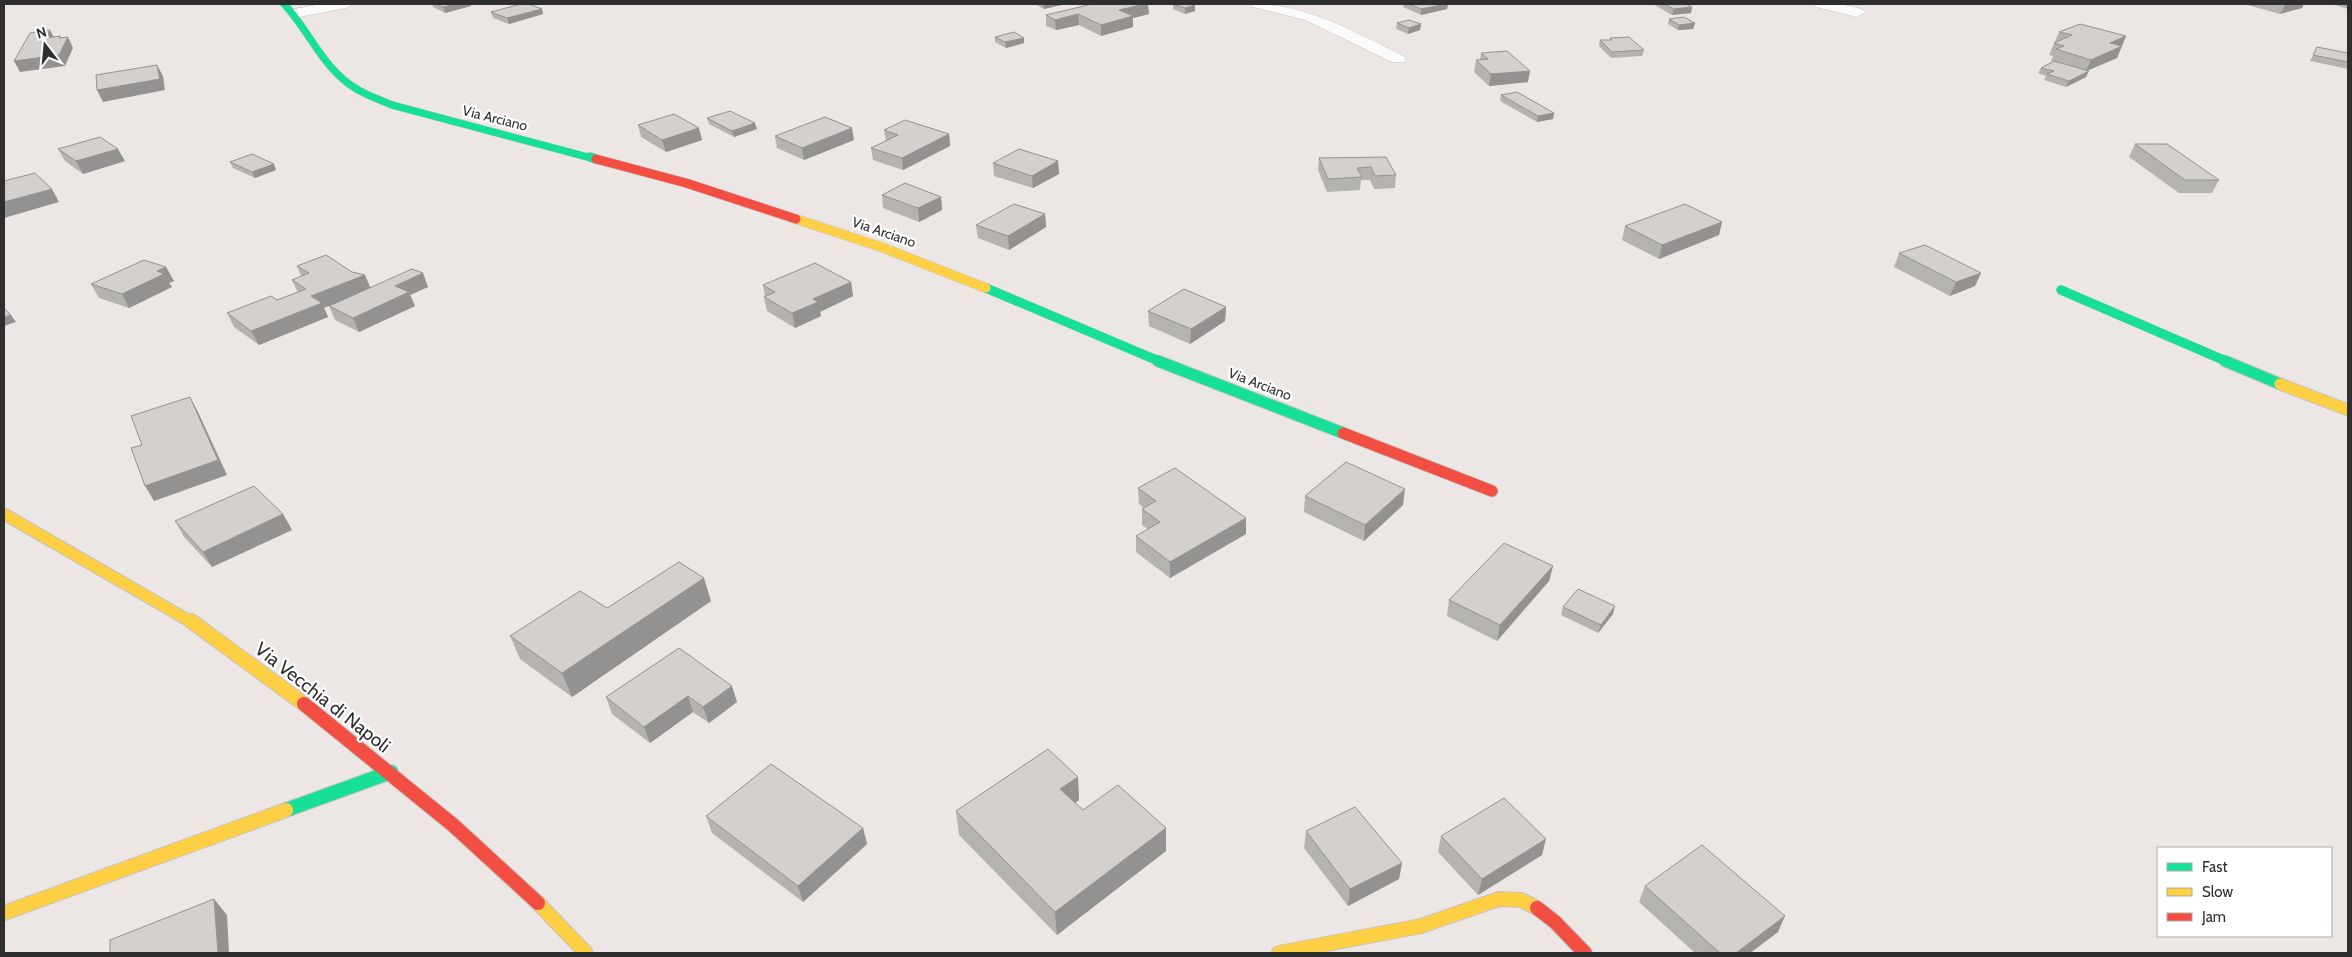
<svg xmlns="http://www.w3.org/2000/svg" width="2352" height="957" viewBox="0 0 2352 957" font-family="Cabin,sans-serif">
<rect width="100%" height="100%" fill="#ece7e4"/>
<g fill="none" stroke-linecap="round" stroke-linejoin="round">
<defs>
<g id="street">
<polygon points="321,4 353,4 346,8 294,18 286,13 289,10"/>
<path d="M1251 4C1308 4 1354 32 1404 56L1406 59 1404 62H1392L1305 20 1253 7Z"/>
<polygon points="1814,4 1840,4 1862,9 1865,12 1857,17 1816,7"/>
</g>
<path id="fast-far3" d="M284 4C306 27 319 59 344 80 358 92 375 98 392 105L595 159"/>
<g id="fast-far2">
<polyline points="590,157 596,159"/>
<polyline points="986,288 1161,362"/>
<polyline points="2061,290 2228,362"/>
</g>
<g id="fast-far1">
<polyline points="1158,361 1343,433"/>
<polyline points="2225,361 2280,384"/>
</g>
<polyline id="fast" points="286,810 391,772"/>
<polyline id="slow-far2" points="796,219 881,247 986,288"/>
<g id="slow-far1">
<polyline points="2280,384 2348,410"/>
<polyline points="4,514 193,623"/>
</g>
<g id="slow">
<polyline points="191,621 304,704"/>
<polyline points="538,903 586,953"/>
<polyline points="4,913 286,810"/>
<polyline points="1279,953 1421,926 1499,899 1521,900 1537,908"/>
</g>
<polyline id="jam-far2" points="596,159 686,183 796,219"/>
<polyline id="jam-far1" points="1343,433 1492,491"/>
<g id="jam">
<polyline points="304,704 453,825 538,903"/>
<polyline points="1537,908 1555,922 1585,953"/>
</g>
</defs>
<!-- street casing -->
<use href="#street" stroke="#c4c3c3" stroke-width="1"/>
<!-- fast-far3 casing -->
<use href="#fast-far3" stroke="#c4c3c3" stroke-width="8"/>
<!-- fast-far2 casing -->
<use href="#fast-far2" stroke="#c4c3c3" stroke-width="10"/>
<!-- fast-far1 casing -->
<use href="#fast-far1" stroke="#c4c3c3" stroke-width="13"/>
<!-- fast casing -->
<use href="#fast" stroke="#c4c3c3" stroke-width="16"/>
<!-- slow-far2 casing -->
<use href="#slow-far2" stroke="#c4c3c3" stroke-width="10"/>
<!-- slow-far1 casing -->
<use href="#slow-far1" stroke="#c4c3c3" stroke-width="13"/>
<!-- slow casing -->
<use href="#slow" stroke="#c4c3c3" stroke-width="16"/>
<!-- jam-far2 casing -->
<use href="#jam-far2" stroke="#c4c3c3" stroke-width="10"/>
<!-- jam-far1 casing -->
<use href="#jam-far1" stroke="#c4c3c3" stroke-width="13"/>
<!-- jam casing -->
<use href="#jam" stroke="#c4c3c3" stroke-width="16"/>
<!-- street -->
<use href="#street" fill="#fcfbfb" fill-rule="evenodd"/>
<!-- fast-far3 -->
<use href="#fast-far3" stroke="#16e098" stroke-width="7"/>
<!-- fast-far2 -->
<use href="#fast-far2" stroke="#16e098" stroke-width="9"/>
<!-- fast-far1 -->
<use href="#fast-far1" stroke="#16e098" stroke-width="11"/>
<!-- fast -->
<use href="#fast" stroke="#16e098" stroke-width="14"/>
<!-- slow-far2 -->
<use href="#slow-far2" stroke="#ffcf43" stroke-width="9"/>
<!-- slow-far1 -->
<use href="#slow-far1" stroke="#ffcf43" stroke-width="11"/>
<!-- slow -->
<use href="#slow" stroke="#ffcf43" stroke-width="14"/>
<!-- jam-far2 -->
<use href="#jam-far2" stroke="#f24e42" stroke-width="9"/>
<!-- jam-far1 -->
<use href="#jam-far1" stroke="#f24e42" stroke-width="11"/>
<!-- jam -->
<use href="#jam" stroke="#f24e42" stroke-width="14"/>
</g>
<!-- wall -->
<g fill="#b5b3b0">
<polygon points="432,4 471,4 471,6 445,13 433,7"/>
<polygon points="1035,4 1066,4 1044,9"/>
<polygon points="1092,4 1148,4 1149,14 1133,18 1133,27 1101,36 1079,25 1056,30 1046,26 1046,15"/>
<polygon points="1173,4 1195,11 1185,14 1173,9"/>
<polygon points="1404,4 1448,4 1447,9 1421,15 1403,7"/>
<polygon points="1653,4 1686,4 1692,7 1691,13 1672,15"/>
<polygon points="2244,4 2304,4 2302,8 2280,14"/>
<polygon points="2331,4 2348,4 2348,9"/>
<polygon points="491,12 543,14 509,24 493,18"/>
<polygon points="1669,19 1695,23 1693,29 1678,30 1668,24"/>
<polygon points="1397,23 1421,24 1420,30 1408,34 1396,29"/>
<polygon points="2059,32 2126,36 2117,58 2087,71 2086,77 2066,87 2044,80 2046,76 2038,73 2041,68 2054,62 2051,61 2053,56 2049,55"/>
<polygon points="995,37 1024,38 1024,43 1006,48 995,42"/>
<polygon points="1610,38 1644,50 1642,56 1611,58 1599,46 1600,40 1610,40"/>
<polygon points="2317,47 2348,53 2348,69 2310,61"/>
<polygon points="1481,53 1528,82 1489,86 1474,72 1476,60 1480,60"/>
<polygon points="1501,95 1554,113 1553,119 1537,122 1500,101"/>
<polygon points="707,118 757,129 734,137 709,124"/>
<polygon points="638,125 702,140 666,152 641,137"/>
<polygon points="884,130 949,134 950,146 903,170 873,160 871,148 886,141"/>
<polygon points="775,136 854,140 804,160 777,148"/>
<polygon points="2135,144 2219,180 2212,193 2179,193 2129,157"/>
<polygon points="58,149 125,161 83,174 65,161"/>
<polygon points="1386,157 1396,175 1395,188 1374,189 1370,180 1361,180 1360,190 1327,192 1318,170 1319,158"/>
<polygon points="1058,161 1059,174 1033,188 994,176 993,163"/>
<polygon points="230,162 276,170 255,178 233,168"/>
<polygon points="882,195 941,197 942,210 919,222 883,208"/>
<polygon points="1045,214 1046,227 1009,250 978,238 976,225"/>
<polygon points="1722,222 1719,235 1659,259 1622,240 1625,226"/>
<polygon points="1899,253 1975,286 1950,296 1894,267"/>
<polygon points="297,266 370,287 428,287 410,295 415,306 359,332 335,320 329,306 330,305 324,308 328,317 259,345 234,327 227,313 277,300 298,293 292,280 301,276"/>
<polygon points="166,267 174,281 169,283 172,287 129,308 99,298 91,284"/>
<polygon points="851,282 853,296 820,312 821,316 795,328 767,311 764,297 765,296 763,285"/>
<polygon points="1226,307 1225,321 1190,344 1149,326 1148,311"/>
<polygon points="1138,488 1246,534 1170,578 1136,552 1136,536 1148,529 1142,525 1142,509 1144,508 1139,504"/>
<polygon points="1305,496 1403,505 1364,541 1304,512"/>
<polygon points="283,514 292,530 212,567 184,537 175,521"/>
<polygon points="1553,566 1549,581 1497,641 1447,616 1449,600"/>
<polygon points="711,601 572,697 520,659 510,636 607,608"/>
<polygon points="1563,607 1613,614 1598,633 1561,615"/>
<polygon points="679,648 737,702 709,723 693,712 650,743 612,714 606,697"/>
<polygon points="1078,777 1079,800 1075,803 1083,810 1166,851 1057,935 959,835 956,811"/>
<polygon points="706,816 863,828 867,844 803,902 712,833"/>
<polygon points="1306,831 1402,863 1399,879 1348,906 1304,848"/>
<polygon points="1441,836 1542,855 1478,895 1438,852"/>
<polygon points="1645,886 1778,932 1750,953 1695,953 1639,902"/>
</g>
<!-- shaded-wall -->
<g fill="#949290">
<polygon points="457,4 471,4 471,6 445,13 443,7"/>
<polygon points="1043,4 1066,4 1044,9"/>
<polygon points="1145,4 1148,4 1149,14 1133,18 1133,27 1101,36 1101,25 1119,10"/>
<polygon points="1448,4 1447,9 1421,15 1421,9"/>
<polygon points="2286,4 2304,4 2302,8 2280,14"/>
<polygon points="1195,5 1195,11 1185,14 1185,8"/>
<polygon points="1692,7 1691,13 1672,15 1674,9"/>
<polygon points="542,9 543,14 509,24 507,18"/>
<polygon points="1078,14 1079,25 1056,30 1055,20"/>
<polygon points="1695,23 1693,29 1678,30 1679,25"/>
<polygon points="1421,24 1420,30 1408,34 1409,28"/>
<polygon points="50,30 56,41 46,38"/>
<polygon points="60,36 64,44 68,37 73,48 65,66 20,72 14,61 59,38"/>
<polygon points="2126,36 2117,58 2086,71 2091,60 2110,43"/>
<polygon points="1024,38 1024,43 1006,48 1005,42"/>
<polygon points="157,65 163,76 165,90 103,102 97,90"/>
<polygon points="1530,71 1528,82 1489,86 1491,74"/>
<polygon points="2089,71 2086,77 2066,87 2069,81"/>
<polygon points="1554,113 1553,119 1537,122 1538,116"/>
<polygon points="755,123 757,129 734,137 732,131"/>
<polygon points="699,128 702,140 666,152 662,140"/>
<polygon points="852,128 854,140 804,160 802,148"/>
<polygon points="949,134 950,146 903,170 902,158"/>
<polygon points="118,149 125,161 83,174 76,161"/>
<polygon points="1058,161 1059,174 1033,188 1032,176"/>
<polygon points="274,164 276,170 255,178 252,172"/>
<polygon points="52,189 59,202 4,218 4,202"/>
<polygon points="941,197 942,210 919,222 918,208"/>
<polygon points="1045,214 1046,227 1009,250 1008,236"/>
<polygon points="1722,222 1719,235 1659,259 1662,245"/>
<polygon points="166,267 174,281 169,283 172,287 129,308 122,294 157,271"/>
<polygon points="423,273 428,287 410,295 415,306 359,332 353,318 395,286"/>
<polygon points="1981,273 1975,286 1950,296 1956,282"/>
<polygon points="365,275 371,289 324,308 328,317 259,345 251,331 311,296"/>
<polygon points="851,282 853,296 820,312 821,316 795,328 792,313 813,299"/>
<polygon points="1226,307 1225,321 1190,344 1191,329"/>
<polygon points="11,315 16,322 4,326 4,317"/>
<polygon points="190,397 198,412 227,475 154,501 145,486"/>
<polygon points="1405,489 1403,505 1364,541 1365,525"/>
<polygon points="283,514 292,530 212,567 203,552"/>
<polygon points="1246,518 1246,534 1170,578 1170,562"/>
<polygon points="1553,566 1549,581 1497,641 1500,625"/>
<polygon points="704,578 711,601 572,697 562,673"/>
<polygon points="1615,606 1613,614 1598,633 1601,625"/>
<polygon points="732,686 737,702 709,723 703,707"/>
<polygon points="688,696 693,712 650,743 644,727"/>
<polygon points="1078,777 1079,800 1062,812 1060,789"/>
<polygon points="863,828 867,844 803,902 798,886"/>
<polygon points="1166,828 1166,851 1057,935 1055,912"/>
<polygon points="1546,839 1542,855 1478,895 1482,879"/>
<polygon points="1402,863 1399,879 1348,906 1350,889"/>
<polygon points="214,899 227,915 229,953 218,953"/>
<polygon points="1785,916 1778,932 1750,953 1736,953"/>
</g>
<!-- building -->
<g fill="#d3d0cd" stroke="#949290">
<polygon points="435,4 457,4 443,7"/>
<polygon points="521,4 529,4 542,9 507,18 491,12"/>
<polygon points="1092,4 1145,4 1119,10 1133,16 1101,25 1078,14 1055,20 1046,15"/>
<polygon points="1173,4 1191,4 1195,5 1185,8"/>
<polygon points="1409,4 1446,4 1421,9"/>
<polygon points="1664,4 1686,4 1692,7 1674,9"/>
<polygon points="1684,17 1695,23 1679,25 1669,19"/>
<polygon points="1409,20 1421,24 1409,28 1397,23"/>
<polygon points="2080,24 2126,36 2110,43 2122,46 2091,60 2056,49 2064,46 2054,43 2072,35 2059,32"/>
<polygon points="50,30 46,38 60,36 59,38 68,37 59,55 14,61 30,33"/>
<polygon points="1014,32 1024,38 1005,42 995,37"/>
<polygon points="1629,37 1644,50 1612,52 1600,40 1612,40 1610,38"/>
<polygon points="2317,47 2348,53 2348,62 2313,55"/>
<polygon points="1507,51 1530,71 1491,74 1476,60 1488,59 1481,53"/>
<polygon points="2054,61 2089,71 2069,81 2047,74 2054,71 2041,68"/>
<polygon points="157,65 160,79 97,90 96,75"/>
<polygon points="1517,92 1554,113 1538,116 1501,95"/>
<polygon points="730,111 755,123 732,131 707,118"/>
<polygon points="674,114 699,128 662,140 638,125"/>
<polygon points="825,117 852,128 802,148 775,136"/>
<polygon points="905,120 949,134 902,158 871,148 898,135 884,130"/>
<polygon points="100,137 118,149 76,161 58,149"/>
<polygon points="2135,144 2167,144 2219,180 2185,180"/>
<polygon points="1019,149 1058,161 1032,176 993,163"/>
<polygon points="252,154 274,164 252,172 230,162"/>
<polygon points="1386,157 1396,175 1375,176 1371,167 1357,168 1362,177 1328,179 1319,158"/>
<polygon points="35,173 52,189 4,202 4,181"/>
<polygon points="905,183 941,197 918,208 882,195"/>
<polygon points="1014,204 1045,214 1008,236 976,225"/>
<polygon points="1685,204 1722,222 1662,245 1625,226"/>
<polygon points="1925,245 1981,273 1956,282 1899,253"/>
<polygon points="326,255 352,272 365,275 311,296 322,303 251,331 227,313 271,296 277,300 306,289 292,280 309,273 297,266"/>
<polygon points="144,260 166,267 157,271 164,274 122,294 91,284"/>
<polygon points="815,263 851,282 813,299 818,302 792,313 764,297 775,292 763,285"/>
<polygon points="412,269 423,273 395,286 409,292 353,318 329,306"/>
<polygon points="1184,289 1226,307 1191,329 1148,311"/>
<polygon points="4,308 11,315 4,317"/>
<polygon points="190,397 218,460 145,486 131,448 142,445 131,416"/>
<polygon points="1346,462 1405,489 1365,525 1305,496"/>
<polygon points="1175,468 1246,518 1170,562 1136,536 1160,522 1142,509 1156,501 1138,488"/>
<polygon points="254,486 283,514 203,552 175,521"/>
<polygon points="1504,543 1553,566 1500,625 1449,600"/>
<polygon points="679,562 704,578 562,673 510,636 580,591 607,608"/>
<polygon points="1578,589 1615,606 1601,625 1563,607"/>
<polygon points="679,648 732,686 703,707 688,696 644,727 606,697"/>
<polygon points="1048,749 1078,777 1060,789 1083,810 1118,785 1166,828 1055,912 956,811"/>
<polygon points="771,764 863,828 798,886 706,816"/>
<polygon points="1504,798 1546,839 1482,879 1441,836"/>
<polygon points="1355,807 1402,863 1350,889 1306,831"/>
<polygon points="1702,845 1785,916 1736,953 1720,953 1645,886"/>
<polygon points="214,899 218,953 110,953 110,940"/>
</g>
<g text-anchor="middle" stroke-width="4.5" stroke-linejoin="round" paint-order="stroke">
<!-- far-street labels -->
<g font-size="14" fill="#2e2e2e" stroke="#fff">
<text transform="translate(495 118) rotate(14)" y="5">Via Arciano</text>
<text transform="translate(884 232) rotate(19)" y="5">Via Arciano</text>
<text transform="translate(1260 384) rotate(21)" y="5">Via Arciano</text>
</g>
<!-- near-street labels -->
<g font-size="19" fill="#2e2e2e" stroke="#fff">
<text transform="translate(323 697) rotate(38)" y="7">Via Vecchia di Napoli</text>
</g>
</g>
<!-- border -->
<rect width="2352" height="957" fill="none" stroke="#2e2e2e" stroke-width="10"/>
<!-- legend -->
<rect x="2157" y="847" width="175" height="90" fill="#ffffff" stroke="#ababab"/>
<rect x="2167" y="863" width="25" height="8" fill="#16e098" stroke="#ababab"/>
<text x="2202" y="872" font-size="15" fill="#2e2e2e">Fast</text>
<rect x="2167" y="888" width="25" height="8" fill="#ffcf43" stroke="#ababab"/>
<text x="2202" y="897" font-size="15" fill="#2e2e2e">Slow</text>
<rect x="2167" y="913" width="25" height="8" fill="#f24e42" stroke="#ababab"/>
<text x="2202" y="922" font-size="15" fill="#2e2e2e">Jam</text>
<!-- north arrow -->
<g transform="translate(45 45) rotate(344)" stroke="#ffffff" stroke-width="4" paint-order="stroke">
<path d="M0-4L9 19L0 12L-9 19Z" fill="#2e2e2e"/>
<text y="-8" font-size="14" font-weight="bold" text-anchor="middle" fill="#2e2e2e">N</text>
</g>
</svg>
